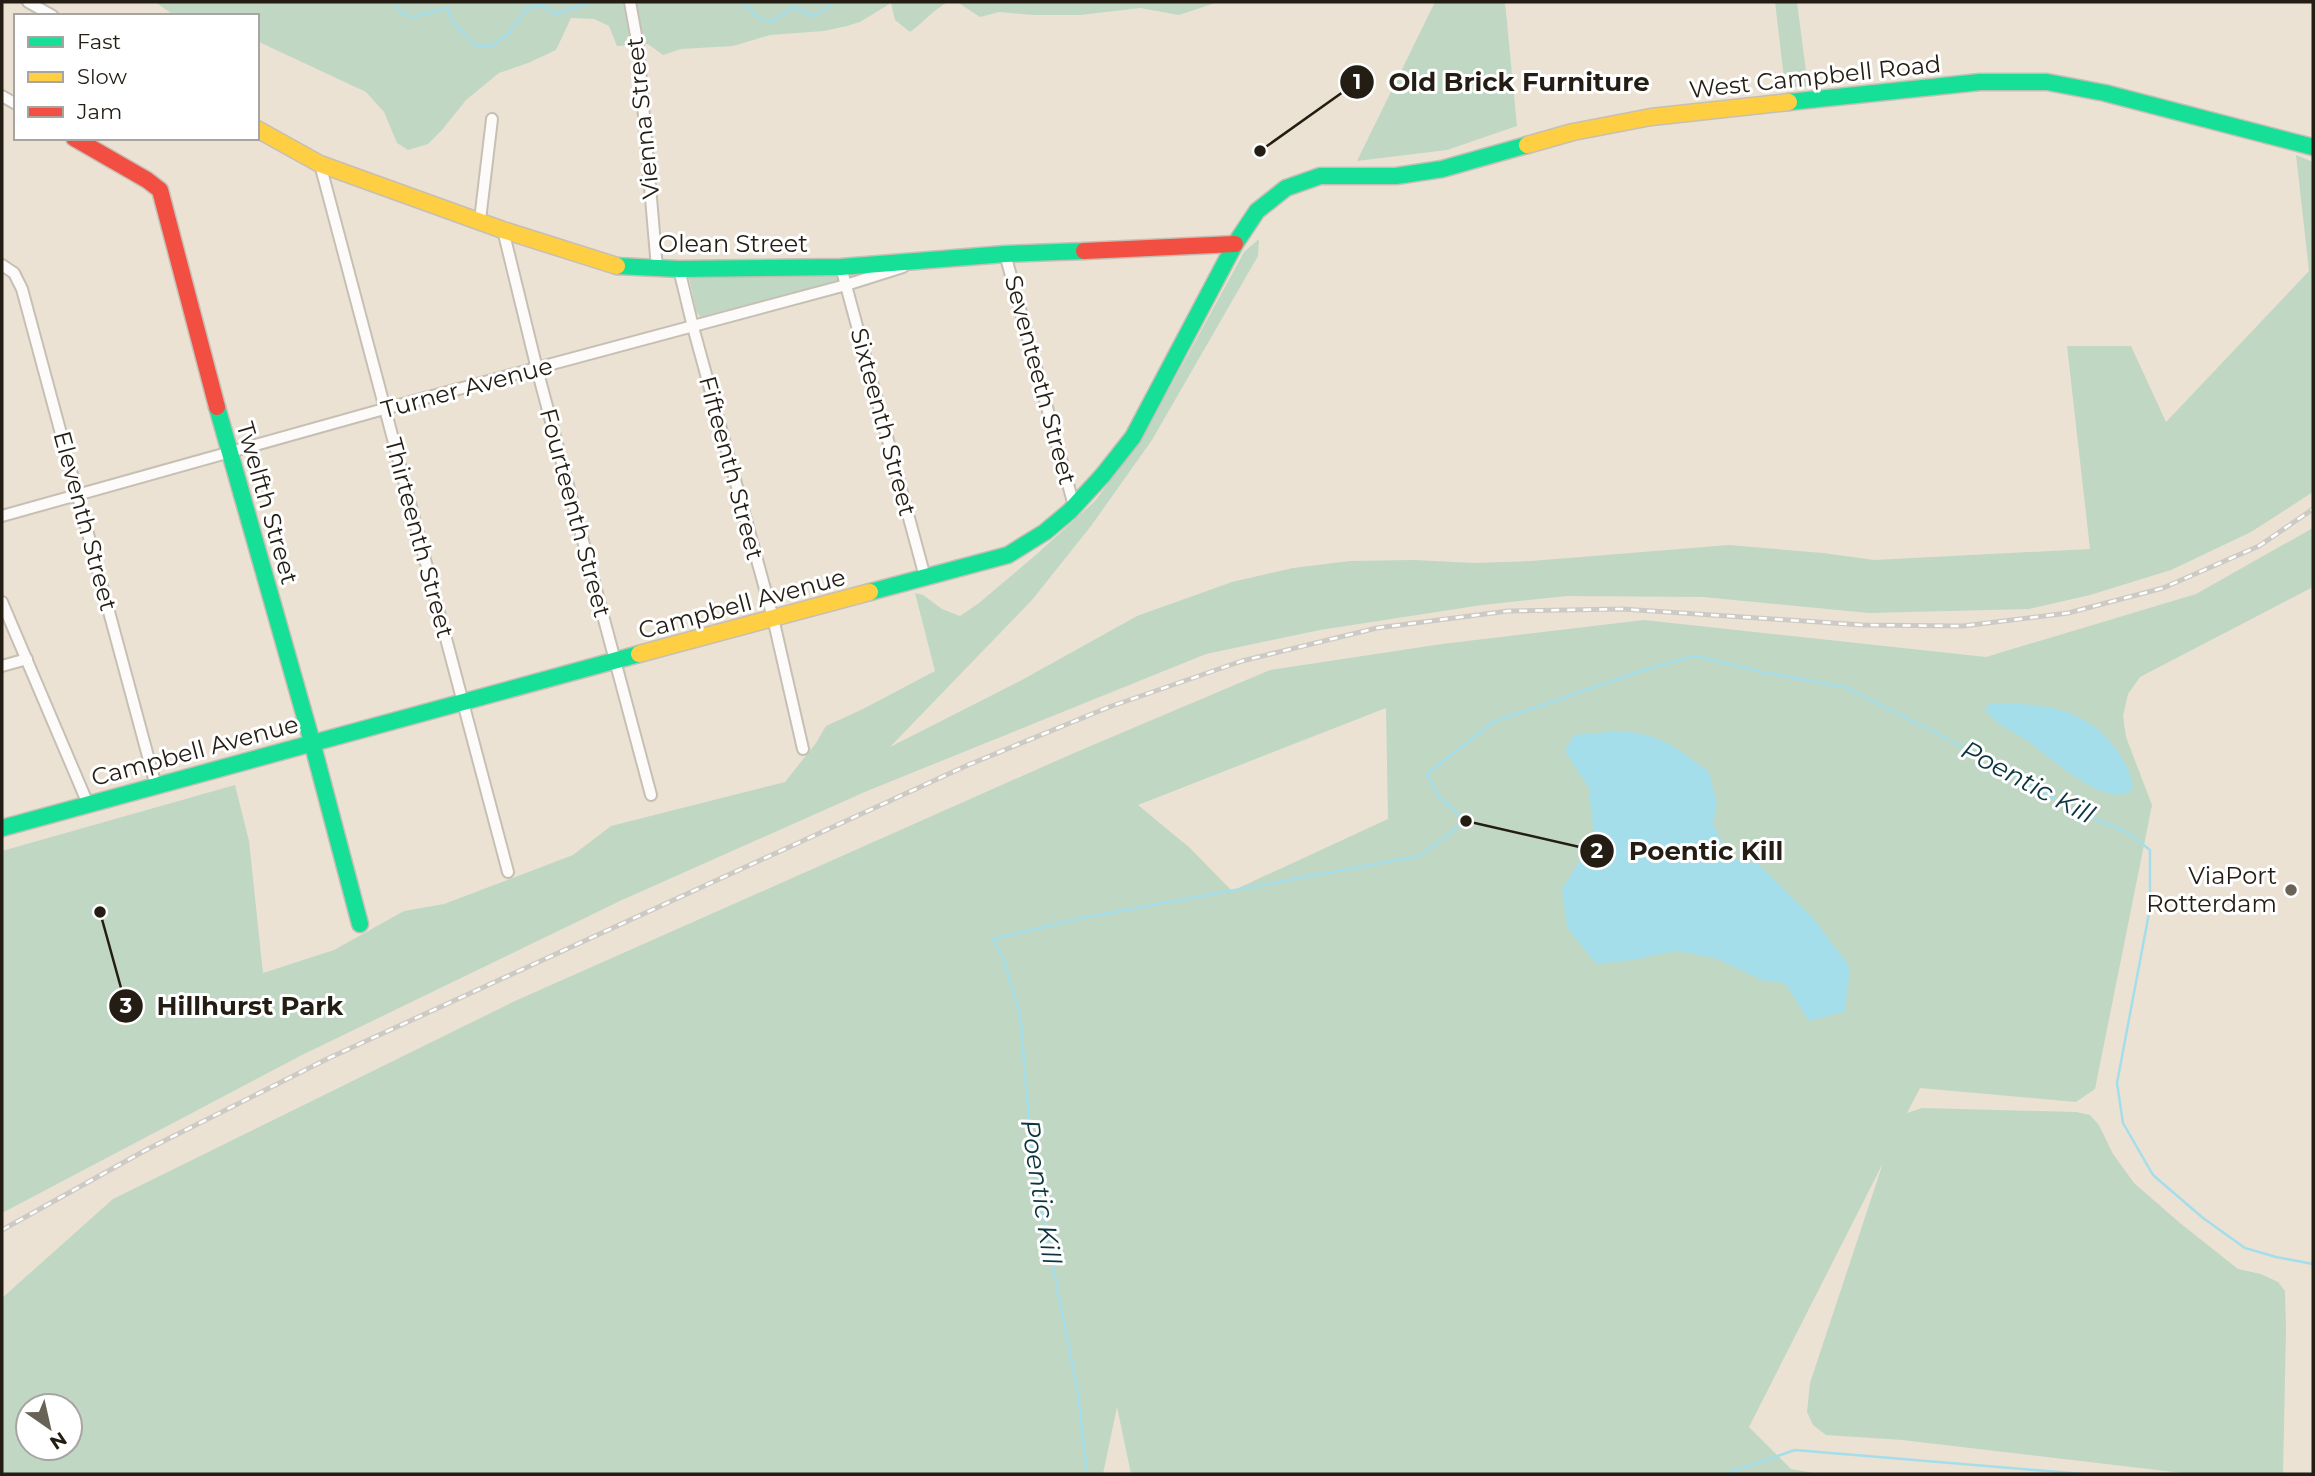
<svg xmlns="http://www.w3.org/2000/svg" width="2315" height="1476" viewBox="0 0 2315 1476" font-family="Montserrat,sans-serif">
<rect width="100%" height="100%" fill="#ebe2d4"/>
<!-- green -->
<g fill="#c0d7c4" fill-rule="evenodd">
<path d="M155 2H948C933 10 924 22 910 32L895 20 891 3 860 22 847 26 824 31 770 35 733 46 681 49 663 55 648 44 617 46 609 26 594 19 571 18 556 50 528 63 499 73 466 100 442 130 428 144 408 150 397 143 384 112 366 92 257 41V16H175Z"/>
<polygon points="957,2 1218,2 1179,15 1140,8 1080,15 1034,15 999,12 980,17"/>
<polygon points="1435,2 1505,2 1517,126 1447,150 1357,161"/>
<polygon points="1775,2 1797,2 1808,87 1785,87"/>
<polygon points="2296,155 2313,162 2313,492 2251,532 2171,570 2090,595 2029,609 1869,613 1703,597 1567,596 1482,605 1320,630 1206,654 867,791 622,900 300,1056 2,1213 2,851 235,785 249,841 263,973 334,950 404,911 444,904 573,855 611,826 785,782 816,743 826,726 863,709 935,671 915,593 923,595 942,609 960,616 979,603 1038,553 1095,501 1143,437 1244,252 1259,239 1258,256 1152,440 1091,526 1032,600 890,747 1020,681 1137,616 1232,582 1293,568 1350,561 1414,560 1475,563 1531,561 1729,545 1823,553 1874,560 2090,549 2067,346 2131,346 2166,422 2309,271"/>
<polygon points="831,269 836,272 838,281 700,317 696,310 689,277"/>
<path d="M2313 528V587L2140 677 2128 694 2123 716 2126 737 2152 805 2095 1089 2076 1102 1920 1088 1907 1113 1922 1108 2076 1112 2090 1115 2099 1125 2113 1154 2134 1183 2180 1223 2238 1269 2261 1274 2278 1282 2285 1291 2286 1329 2283 1474H2191L1902 1440 1826 1435 1813 1425 1807 1412 1810 1383 1883 1163 1749 1427 1791 1469 1819 1474H1131L1117 1407 1103 1474H2V1298L113 1199 515 1001 1074 753 1270 670 1442 644 1644 620 1986 657 2196 594ZM1386 708 1388 819 1232 891 1190 848 1138 805ZM28 1406H70V1448H28Z"/>
</g>
<!-- water -->
<g fill="#a4deea">
<path d="M1989 704C2040 703 2083 705 2116 749 2126 764 2130 770 2133 788 2111 814 2050 757 2030 743 2014 731 1997 726 1985 710Z"/>
<path d="M1620 731C1661 734 1677 748 1709 772L1717 804 1713 824 1730 858 1758 864 1813 918 1850 967 1845 1011 1809 1021 1785 983 1764 981 1715 958 1674 951 1633 960 1596 964 1567 927 1562 889 1594 838 1589 788 1565 751 1574 735Z"/>
</g>
<g fill="none" stroke-linecap="round" stroke-linejoin="round">
<!-- stream -->
<g stroke="#a4deea" stroke-width="2.5">
<polyline points="393,2 401,12 412,17 448,8 451,20 475,45 491,46 508,34 527,8 542,5 556,14 587,3 601,2"/>
<polyline points="743,2 758,18 771,22 794,7 813,16 826,9 833,2"/>
<polyline points="875,2 876,2"/>
<polyline points="1087,1474 1078,1393 1033,1166 1020,1014 1003,958 993,939 1082,918 1420,856 1466,821 1439,797 1427,774 1493,722 1644,670 1695,656 1762,672 1845,687 1987,759 2070,808 2128,833 2150,850 2150,908 2117,1083 2123,1123 2153,1175 2203,1218 2245,1248 2276,1257 2313,1264"/>
<polyline points="1725,1474 1795,1450 2083,1474"/>
</g>
<defs>
<g id="street">
<polyline points="28,2 53,16"/>
<polyline points="630,2 638,46 657,268"/>
<polyline points="2,96 16,104"/>
<polyline points="320,164 508,872"/>
<polyline points="480,220 492,119"/>
<polyline points="503,230 537,369 651,795"/>
<polyline points="1005,254 1074,506"/>
<polyline points="2,265 14,273 22,289 156,786"/>
<polyline points="841,267 925,577"/>
<polyline points="679,269 693,327 773,618 803,749"/>
<polyline points="2,516 384,409 846,285 903,267"/>
<polyline points="2,602 88,804"/>
<polyline points="2,666 27,659"/>
</g>
<g id="fast">
<polyline points="1789,102 1980,82 2047,82 2105,93 2313,147"/>
<polyline points="617,266 679,269 841,267 1005,254 1084,251"/>
<polyline points="217,407 312,742 360,924"/>
<polyline points="870,592 1008,555 1045,532 1070,511 1103,475 1133,437 1235,244 1257,211 1286,188 1320,176 1396,176 1442,169 1527,145"/>
<polyline points="2,828 639,654"/>
</g>
<g id="slow">
<polyline points="257,129 320,164 503,230 617,266"/>
<polyline points="1527,145 1573,132 1651,117 1789,102"/>
<polyline points="639,654 870,592"/>
</g>
<g id="jam">
<polyline points="74,138 147,180 160,190 217,407"/>
<polyline points="1084,251 1235,244"/>
</g>
</defs>
<!-- street casing -->
<use href="#street" stroke="#c6bfb4" stroke-width="14"/>
<!-- fast casing -->
<use href="#fast" stroke="#c6bfb4" stroke-width="19"/>
<!-- slow casing -->
<use href="#slow" stroke="#c6bfb4" stroke-width="19"/>
<!-- jam casing -->
<use href="#jam" stroke="#c6bfb4" stroke-width="19"/>
<!-- street -->
<use href="#street" stroke="#fcfbf9" stroke-width="10"/>
<!-- fast -->
<use href="#fast" stroke="#16e098" stroke-width="16"/>
<!-- slow -->
<use href="#slow" stroke="#ffcf43" stroke-width="16"/>
<!-- jam -->
<use href="#jam" stroke="#f24e42" stroke-width="16"/>
<defs>
<polyline id="rail" points="2,1230 144,1151 329,1058 968,765 1109,707 1242,661 1377,628 1508,611 1622,609 1863,625 1963,626 2068,613 2163,588 2259,546 2313,509"/>
</defs>
<!-- rail casing -->
<use href="#rail" stroke="#cdcac6" stroke-width="5"/>
<!-- rail -->
<use href="#rail" stroke="#fff" stroke-width="2.5" stroke-dasharray="8" stroke-linecap="butt"/>
</g>
<!-- markers -->
<circle fill="#696257" stroke="#fff" stroke-width="2.5" cx="2291" cy="890" r="7"/>
<g text-anchor="middle" stroke-width="6" stroke-linejoin="round" paint-order="stroke">
<!-- street labels -->
<g font-size="24" fill="#231d14" stroke="#fff">
<text transform="translate(1815 77) rotate(-6)" y="8">West Campbell Road</text>
<text transform="translate(643 118) rotate(-96)" y="8">Vienna Street</text>
<text x="733" y="252">Olean Street</text>
<text transform="translate(1040 380) rotate(75)" y="8">Seventeeth Street</text>
<text transform="translate(467 388) rotate(-15)" y="8">Turner Avenue</text>
<text transform="translate(883 422) rotate(75)" y="8">Sixteenth Street</text>
<text transform="translate(731 468) rotate(75)" y="8">Fifteenth Street</text>
<text transform="translate(267 503) rotate(74)" y="8">Twelfth Street</text>
<text transform="translate(575 513) rotate(75)" y="8">Fourteenth Street</text>
<text transform="translate(85 521) rotate(75)" y="8">Eleventh Street</text>
<text transform="translate(419 538) rotate(75)" y="8">Thirteenth Street</text>
<text transform="translate(742 604) rotate(-15)" y="8">Campbell Avenue</text>
<text transform="translate(195 751) rotate(-15)" y="8">Campbell Avenue</text>
</g>
<!-- poi labels -->
<g font-size="24" fill="#231d14" stroke="#fff" text-anchor="end">
<text x="2277" y="884">ViaPort<tspan x="2277" dy="28">Rotterdam</tspan></text>
</g>
<!-- water labels -->
<g font-size="26" font-style="italic" fill="#0a343e" stroke="#fff">
<text transform="translate(2028 782) rotate(28)" y="9">Poentic Kill</text>
<text transform="translate(1041 1192) rotate(81)" y="9">Poentic Kill</text>
</g>
</g>
<!-- callouts -->
<path fill="none" stroke="#231d14" stroke-width="2.5" d="M1260 151L1357 82M1466 821L1597 851M100 912L126 1006"/>
<g fill="#231d14" stroke="#fff" stroke-width="2.5">
<circle cx="1260" cy="151" r="7"/>
<circle cx="1466" cy="821" r="7"/>
<circle cx="100" cy="912" r="7"/>
<circle cx="1357" cy="82" r="18"/>
<circle cx="1597" cy="851" r="18"/>
<circle cx="126" cy="1006" r="18"/>
</g>
<g font-size="21" text-anchor="middle" font-weight="bold" fill="#fff">
<text x="1357" y="89">1</text>
<text x="1597" y="858">2</text>
<text x="126" y="1013">3</text>
</g>
<g font-size="26" text-anchor="middle" font-weight="bold" fill="#231d14" stroke="#fff" stroke-width="6" stroke-linejoin="round" paint-order="stroke">
<text x="1519" y="91">Old Brick Furniture</text>
<text x="1706" y="860">Poentic Kill</text>
<text x="250" y="1015">Hillhurst Park</text>
</g>
<!-- border -->
<rect width="2315" height="1476" fill="none" stroke="#231d14" stroke-width="7"/>
<!-- legend -->
<rect x="14" y="14" width="245" height="126" fill="#ffffff" stroke="#a7a5a1" stroke-width="2"/>
<rect x="28" y="37" width="35" height="10" fill="#16e098" stroke="#a7a5a1" stroke-width="2"/>
<text x="77" y="49" font-size="21" fill="#231d14">Fast</text>
<rect x="28" y="72" width="35" height="10" fill="#ffcf43" stroke="#a7a5a1" stroke-width="2"/>
<text x="77" y="84" font-size="21" fill="#231d14">Slow</text>
<rect x="28" y="107" width="35" height="10" fill="#f24e42" stroke="#a7a5a1" stroke-width="2"/>
<text x="77" y="119" font-size="21" fill="#231d14">Jam</text>
<!-- north arrow -->
<g transform="translate(49 1427) rotate(146)"><circle r="33" fill="#ffffff" stroke="#a7a5a1" stroke-width="2"/>
<path d="M0-5L12 26L0 18L-12 26Z" fill="#696257"/>
<text y="-10" font-size="19" font-weight="bold" text-anchor="middle" fill="#231d14">N</text>
</g>
</svg>
